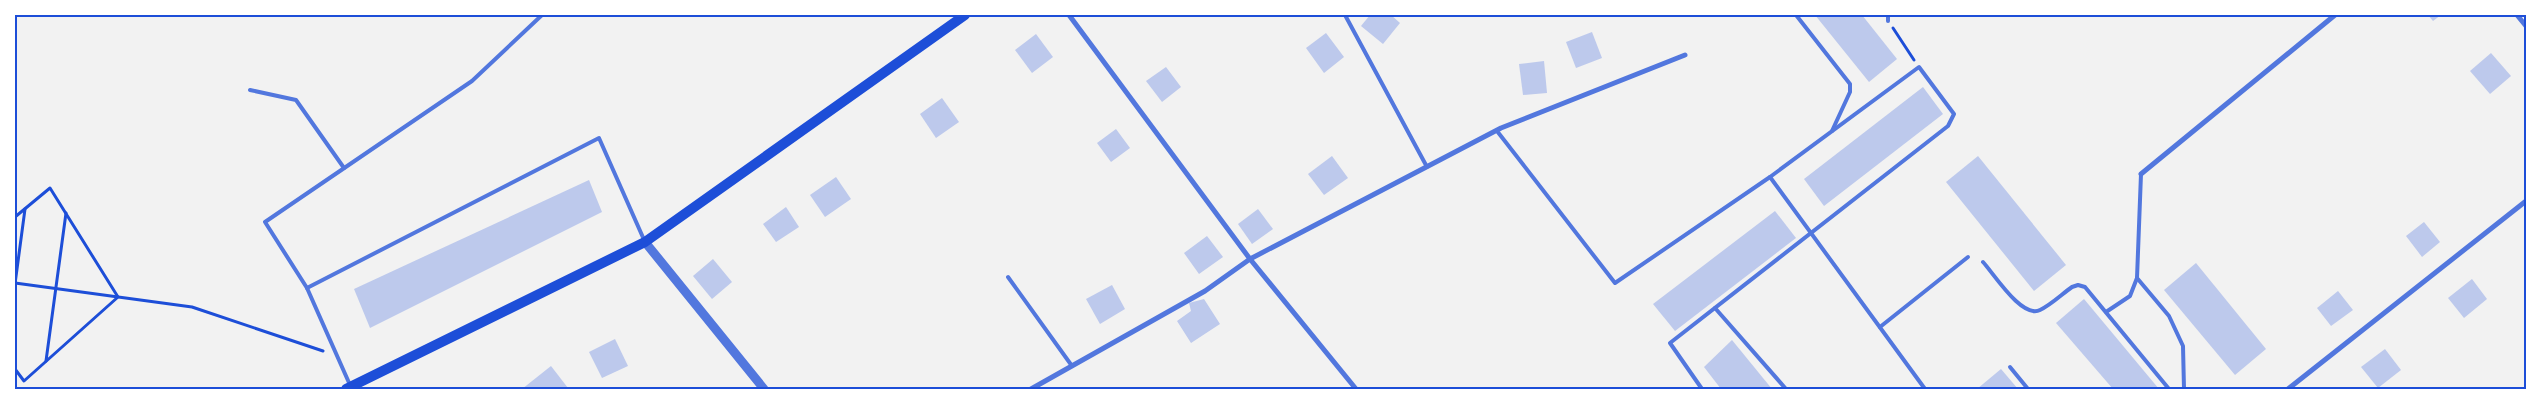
<svg xmlns="http://www.w3.org/2000/svg" width="2541" height="404" viewBox="0 0 2541 404" font-family="'Sofia Sans Condensed',sans-serif">
<rect width="100%" height="100%" fill="#f2f2f2"/>
<!-- building -->
<g fill="#bdc9ec">
<polygon points="1370,15 1391,15 1400,23 1383,44 1361,26"/>
<polygon points="1815,15 1862,15 1897,59 1869,82"/>
<polygon points="2428,15 2441,15 2433,21"/>
<polygon points="1592,32 1602,58 1576,68 1566,42"/>
<polygon points="1326,33 1344,57 1324,73 1306,48"/>
<polygon points="1036,34 1053,57 1032,73 1015,50"/>
<polygon points="2491,53 2511,76 2490,94 2470,71"/>
<polygon points="1544,61 1547,93 1523,95 1519,64"/>
<polygon points="1166,67 1181,87 1162,102 1146,81"/>
<polygon points="1923,87 1943,114 1824,206 1804,179"/>
<polygon points="942,98 959,122 936,138 920,114"/>
<polygon points="1116,129 1130,148 1111,162 1097,143"/>
<polygon points="1332,156 1348,178 1324,195 1308,174"/>
<polygon points="1978,156 2066,265 2034,291 1946,182"/>
<polygon points="836,177 851,199 825,217 810,195"/>
<polygon points="589,180 602,212 370,328 354,289"/>
<polygon points="786,207 799,227 776,242 763,224"/>
<polygon points="1258,209 1273,229 1252,244 1238,224"/>
<polygon points="1775,211 1796,238 1675,331 1653,304"/>
<polygon points="2424,222 2440,242 2422,257 2406,236"/>
<polygon points="1207,236 1223,257 1199,274 1184,253"/>
<polygon points="713,259 732,282 712,299 693,276"/>
<polygon points="2196,263 2266,349 2235,375 2164,290"/>
<polygon points="2472,279 2487,299 2464,318 2448,298"/>
<polygon points="1112,285 1125,309 1100,324 1086,299"/>
<polygon points="2338,291 2353,310 2331,326 2317,308"/>
<polygon points="1204,299 1220,324 1191,343 1177,321 1191,311 1189,303"/>
<polygon points="2084,299 2159,389 2113,389 2056,323"/>
<polygon points="615,339 628,366 602,378 589,352"/>
<polygon points="1732,340 1772,389 1721,389 1704,367"/>
<polygon points="2385,349 2401,370 2378,388 2361,367"/>
<polygon points="551,366 568,388 522,389"/>
<polygon points="2001,369 2018,389 1977,389"/>
</g>
<g fill="none" stroke-linecap="round" stroke-linejoin="round">
<!-- path -->
<g stroke="#1d4ed8" stroke-width="3">
<polyline points="1893,28 1914,60"/>
<polyline points="15,217 50,188 118,297 24,381 15,369"/>
<polyline points="15,283 192,307 323,351"/>
<polyline points="15,284 25,209"/>
<polyline points="46,361 66,213"/>
</g>
<!-- service -->
<g stroke="#5277de" stroke-width="4">
<polyline points="1345,15 1427,167"/>
<polyline points="1796,15 1850,84 1850,92 1832,131"/>
<polyline points="1888,15 1888,21"/>
<polyline points="250,90 296,100 344,168"/>
<polyline points="1497,131 1615,283 1770,177 1919,67 1954,114 1948,126 1670,343 1702,389"/>
<polyline points="1770,177 1925,389"/>
<path d="M1983 262C1994 274 2022 319 2040 310 2051 305 2062 294 2072 287L2078 285 2085 287 2169 389"/>
<polyline points="1008,277 1072,366"/>
<polyline points="2137,278 2169,316 2183,346 2184,389"/>
<polyline points="307,288 599,138 645,242"/>
<polyline points="1715,308 1786,389"/>
<polyline points="2106,312 2130,296 2137,278 2141,174"/>
<polyline points="1880,327 1968,257"/>
<polyline points="2010,367 2028,389"/>
<polyline points="350,385 307,288 265,222 472,81 542,15"/>
</g>
<!-- minor -->
<g stroke="#5277de" stroke-width="5">
<polyline points="1069,15 1250,259 1356,389"/>
<polyline points="2517,15 2526,26"/>
<polyline points="2141,174 2335,15"/>
<polyline points="1031,389 1205,291 1250,259 1501,128 1685,55"/>
<polyline points="2288,389 2526,201"/>
</g>
<!-- tertiary -->
<polyline stroke="#5277de" stroke-width="9" points="645,242 764,389"/>
<!-- secondary -->
<polyline stroke="#1d4ed8" stroke-width="10" points="346,389 645,242 965,15"/>
</g>
<!-- border -->
<rect width="2541" height="404" fill="none" stroke="#ffffff" stroke-width="32"/>
<rect x="16" y="16" width="2509" height="372" fill="none" stroke="#1d4ed8" stroke-width="2"/>
</svg>
